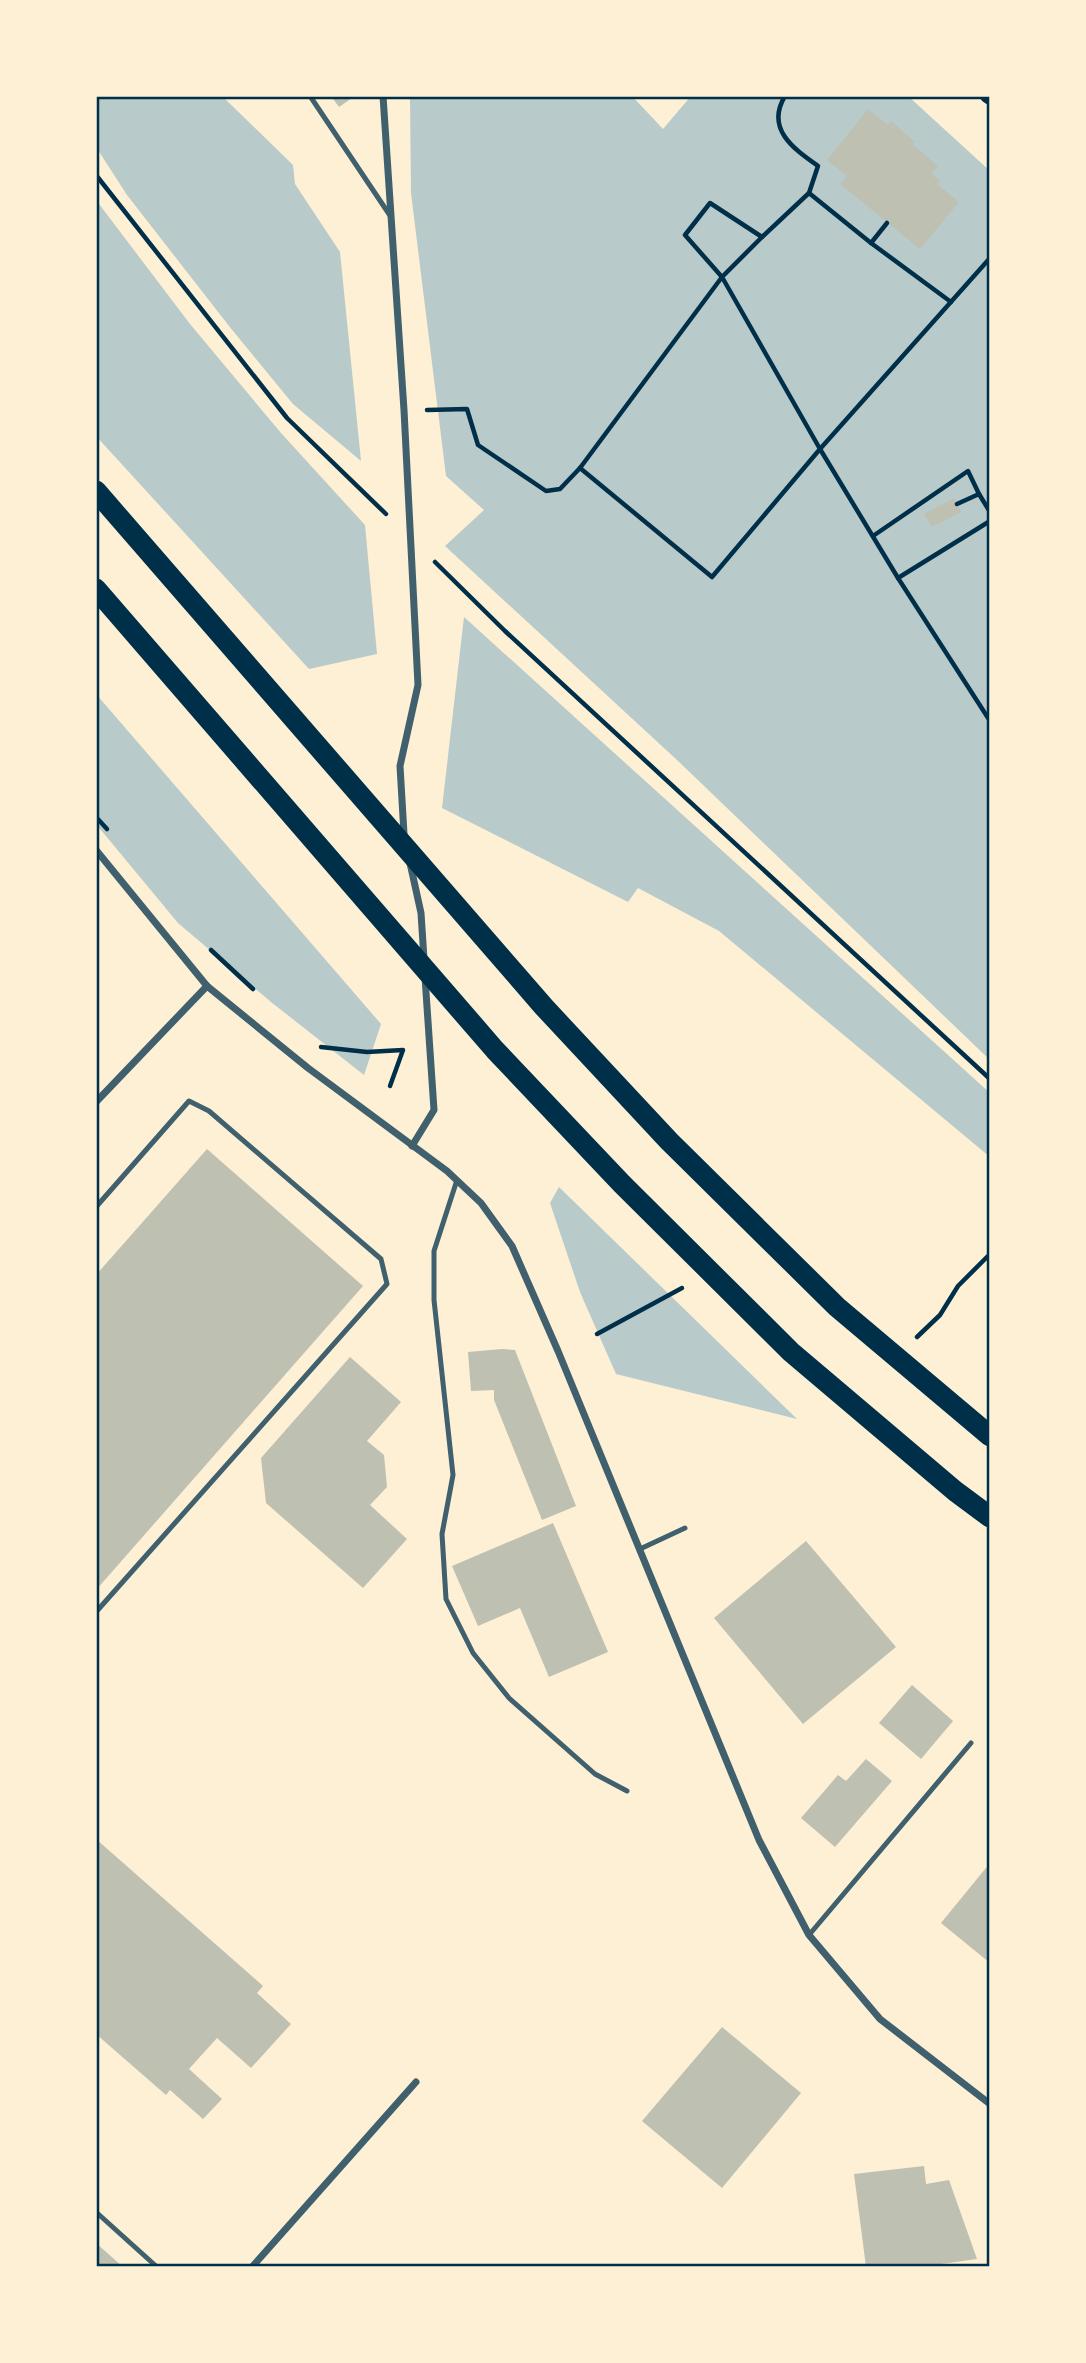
<svg xmlns="http://www.w3.org/2000/svg" width="1086" height="2363" viewBox="0 0 1086 2363" font-family="'Sofia Sans Condensed',sans-serif">
<rect width="100%" height="100%" fill="#fdf0d5"/>
<!-- green -->
<g fill="#b9caca">
<polygon points="96,96 222,96 293,165 295,184 340,252 361,461 293,404 229,326 127,195 96,147"/>
<polygon points="410,96 632,96 663,129 691,96 908,96 990,171 990,1060 677,760 445,546 484,510 446,476 411,193"/>
<polygon points="96,200 190,324 281,433 365,525 377,654 309,669 96,436"/>
<polygon points="464,617 990,1093 990,1157 719,931 638,888 628,902 442,808"/>
<polygon points="96,694 381,1024 364,1075 271,1002 178,923 96,824"/>
<polygon points="559,1187 797,1419 616,1374 580,1292 550,1203"/>
</g>
<!-- building -->
<g fill="#bec0b2">
<polygon points="331,96 355,96 339,107"/>
<polygon points="868,109 888,125 891,121 915,142 912,144 938,166 931,174 940,181 937,184 959,202 920,249 840,184 847,176 827,160"/>
<polygon points="954,498 961,512 932,527 924,514"/>
<polygon points="207,1149 363,1286 96,1590 96,1275"/>
<polygon points="502,1349 515,1350 576,1506 542,1520 494,1400 494,1390 471,1391 468,1352"/>
<polygon points="350,1357 401,1402 367,1441 384,1455 387,1487 370,1505 407,1539 363,1588 266,1503 261,1458"/>
<polygon points="553,1523 608,1652 549,1677 520,1608 478,1626 452,1566"/>
<polygon points="806,1541 896,1647 803,1724 714,1618"/>
<polygon points="912,1685 953,1721 921,1759 879,1723"/>
<polygon points="866,1759 892,1781 835,1847 801,1818 838,1775 846,1781"/>
<polygon points="96,1839 263,1986 257,1993 291,2024 251,2068 217,2038 189,2069 222,2099 203,2119 170,2090 166,2095 96,2034"/>
<polygon points="990,1863 990,1963 941,1923"/>
<polygon points="722,2027 801,2093 722,2188 642,2121"/>
<polygon points="924,2166 926,2184 949,2180 977,2259 919,2267 866,2267 854,2174"/>
<polygon points="96,2243 123,2267 96,2267"/>
</g>
<g fill="none" stroke-linecap="round" stroke-linejoin="round">
<!-- path -->
<g stroke="#003049" stroke-width="4.5">
<path d="M785 96C765 129 794 149 818 166L809 193"/>
<polyline points="96,175 287,418 386,514"/>
<polyline points="762,237 809,193 871,243 951,302"/>
<polyline points="871,243 887,223"/>
<polyline points="427,410 467,409 478,445 546,491 560,489 580,468 722,277 762,237 710,203 685,235 722,277 820,449 898,578 990,721"/>
<polyline points="580,468 712,577 820,449 990,258"/>
<polyline points="957,504 979,494 990,512"/>
<polyline points="873,536 968,471 979,494"/>
<polyline points="435,562 505,631 990,1079"/>
<polyline points="898,578 990,521"/>
<polyline points="96,817 107,829"/>
<polyline points="211,950 253,989"/>
<polyline points="321,1047 367,1052 403,1050 390,1086"/>
<polyline points="597,1334 682,1288"/>
<polyline points="917,1337 940,1315 958,1286 990,1254"/>
</g>
<!-- service -->
<g stroke="#3f606c" stroke-width="5">
<polyline points="310,96 391,217"/>
<polyline points="457,1180 434,1251 434,1300 453,1475 442,1534 446,1599 473,1653 509,1698 595,1774 627,1791"/>
<polyline points="96,1207 189,1101 209,1111 381,1259 387,1284 96,1612"/>
<polyline points="640,1549 685,1528"/>
<polyline points="809,1935 971,1743"/>
<polyline points="96,2212 157,2267"/>
</g>
<!-- minor -->
<g stroke="#3f606c" stroke-width="7">
<polyline points="383,96 404,410 418,685 400,766 404,834"/>
<polyline points="96,850 207,986 308,1068 447,1171 481,1203 512,1246 558,1351 759,1840 809,1935 880,2019 990,2104"/>
<polyline points="410,863 421,913 424,959"/>
<polyline points="96,1102 207,986"/>
<polyline points="412,1146 434,1110 425,977"/>
<polyline points="252,2267 416,2082"/>
</g>
<!-- secondary -->
<polyline stroke="#003049" stroke-width="14" points="987,96 990,98"/>
<!-- motorway -->
<g stroke="#003049" stroke-width="21">
<polyline points="96,491 544,1007 669,1141 837,1307 990,1436"/>
<polyline points="96,589 495,1050 622,1184 791,1352 955,1491 990,1517"/>
</g>
</g>
<!-- border -->
<rect width="1086" height="2363" fill="none" stroke="#fdf0d5" stroke-width="196"/>
<rect x="98" y="98" width="890" height="2167" fill="none" stroke="#003049" stroke-width="2.5"/>
</svg>
